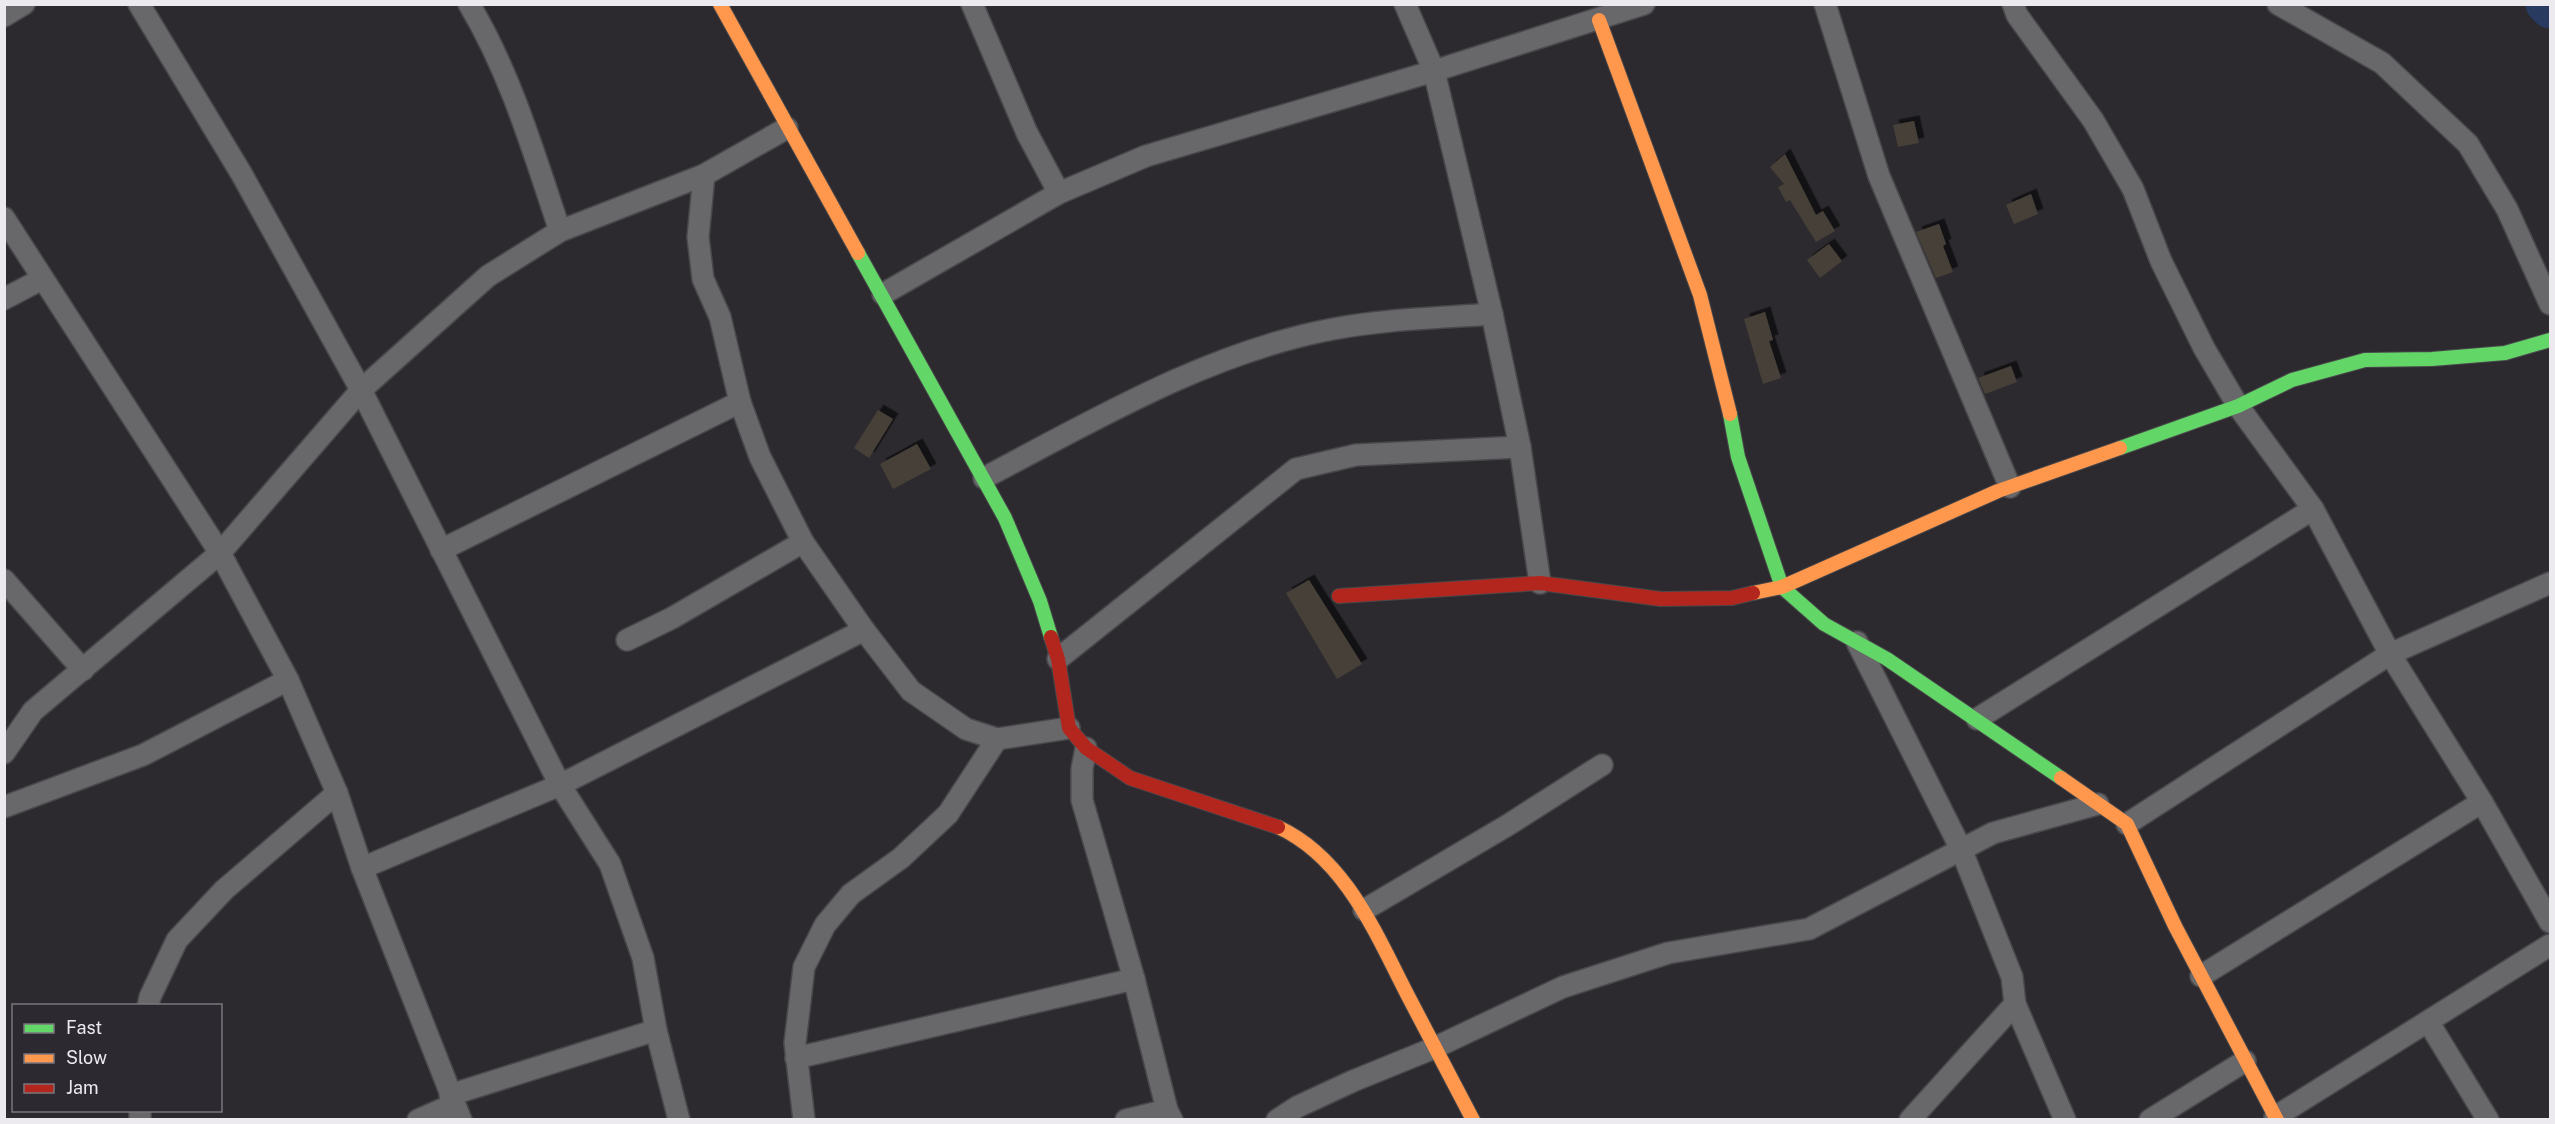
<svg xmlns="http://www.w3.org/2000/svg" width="2555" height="1124" viewBox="0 0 2555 1124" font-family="'Public Sans',sans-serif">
<defs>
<filter id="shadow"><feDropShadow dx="5.5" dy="-5.5" stdDeviation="0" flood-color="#0009"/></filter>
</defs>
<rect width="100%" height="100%" fill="#2c2a2f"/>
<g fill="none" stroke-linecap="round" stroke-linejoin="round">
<!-- river -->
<polyline stroke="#293a61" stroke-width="39" points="2545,4 2550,9"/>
</g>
<!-- building -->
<g fill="#464038" filter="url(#shadow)">
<polygon points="1914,121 1919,143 1898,147 1893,125"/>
<polygon points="1785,154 1816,215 1823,211 1835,231 1816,242 1790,200 1786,202 1778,187 1784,184 1770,167"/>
<polygon points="2031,194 2038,214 2014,224 2006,205"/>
<polygon points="1939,224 1946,244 1943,246 1953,272 1936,278 1916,232"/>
<polygon points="1829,244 1842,261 1820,278 1807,260"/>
<polygon points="1765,312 1773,340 1769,341 1781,378 1763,384 1744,319"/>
<polygon points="2011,366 2017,382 1985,394 1978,378"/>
<polygon points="878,410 893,419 869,458 854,448"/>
<polygon points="917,444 931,469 893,489 880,464"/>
<polygon points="1309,580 1362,664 1337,679 1286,593"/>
</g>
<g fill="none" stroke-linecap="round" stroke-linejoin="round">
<defs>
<g id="street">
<polyline points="139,4 241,173 361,390 560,785 610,864 643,958 656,1030 679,1120"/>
<path d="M469 4C511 74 534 154 560 231"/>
<polyline points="972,4 1027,133 1059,193"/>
<polyline points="1405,4 1434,71 1492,314 1520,447 1540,583"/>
<polyline points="1825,4 1879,176 2010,487"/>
<polyline points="2013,4 2017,15 2093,120 2133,189 2161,261 2204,348 2238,406 2313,509 2390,654 2482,802 2550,922"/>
<polyline points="2278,4 2382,63 2468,144 2507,209 2550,304"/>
<polyline points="4,16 24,4"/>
<polyline points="704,175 698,237 703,279 720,317 740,402 760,457 803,542 864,630 911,691 966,729 997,739 1069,728"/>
<polyline points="4,218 220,553 288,680 337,793 362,868 461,1120"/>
<polyline points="883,294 1059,193 1146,156 1434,71 1644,4"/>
<polyline points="4,299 42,279"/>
<path d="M984 478C1094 420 1209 352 1333 329 1385 319 1439 318 1492 314"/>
<polyline points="441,550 740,402"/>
<polyline points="4,580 83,670"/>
<polyline points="627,640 672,618 803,542"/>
<polyline points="1857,642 1961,849 2012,977 2015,1004 2065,1120"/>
<polyline points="1058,659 1296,469 1356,455 1520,447"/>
<polyline points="1977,719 2313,509"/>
<polyline points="1086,748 1082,769 1082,800 1134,979 1167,1110 1172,1120"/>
<polyline points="4,753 33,711 220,553 361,390 488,276 560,231 704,175 787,128"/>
<polyline points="4,807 143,755 288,680"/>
<polyline points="2127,824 2390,654 2550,583"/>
<polyline points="362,868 560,785 864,630"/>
<polyline points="1364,910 1508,825 1602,765"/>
<polyline points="2201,976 2482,802"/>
<polyline points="148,1006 150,997 177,940 224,890 337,793"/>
<polyline points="2429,1023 2488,1120"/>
<polyline points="796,1058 1134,979"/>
<polyline points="450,1095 656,1030"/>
<polyline points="2275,1117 2550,945"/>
<polyline points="140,1120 140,1110"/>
<polyline points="418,1120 454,1104"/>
<polyline points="804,1120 795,1043 804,967 825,925 851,894 901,858 948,814 997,739"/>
<polyline points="1126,1120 1167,1110"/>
<polyline points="1277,1120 1297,1107 1353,1081 1434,1048 1563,987 1668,953 1809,929 1993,833 2098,804"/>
<polyline points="1910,1120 2015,1004"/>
<polyline points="2150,1120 2245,1061"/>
</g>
<g id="fast">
<polyline points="858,253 1005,518 1040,601 1051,637"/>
<polyline points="1730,414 1738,457 1782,587 1824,624 1887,659 2061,778"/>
<polyline points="2120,448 2238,406 2292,380 2365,360 2432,359 2505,353 2550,340"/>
</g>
<g id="slow">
<polyline points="720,4 858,253"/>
<polyline points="1599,20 1700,295 1730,414"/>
<polyline points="1753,593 1782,587 1998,491 2120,448"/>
<polyline points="2061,778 2127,824 2175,926 2277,1120"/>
<path d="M1278 827C1345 858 1375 932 1407 994 1429 1036 1451 1078 1473 1120"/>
</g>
<g id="jam">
<polyline points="1339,596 1540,583 1661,599 1732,598 1753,593"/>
<polyline points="1051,637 1058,659 1069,728 1086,748 1130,778 1278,827"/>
</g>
</defs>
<!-- street casing -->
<use href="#street" stroke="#48474a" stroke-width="24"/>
<!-- fast casing -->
<use href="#fast" stroke="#48474a" stroke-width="16"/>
<!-- slow casing -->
<use href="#slow" stroke="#48474a" stroke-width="16"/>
<!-- jam casing -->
<use href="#jam" stroke="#48474a" stroke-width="16"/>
<!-- street -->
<use href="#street" stroke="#68676a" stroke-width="21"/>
<!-- fast -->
<use href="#fast" stroke="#63d668" stroke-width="14"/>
<!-- slow -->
<use href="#slow" stroke="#ff974d" stroke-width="14"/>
<!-- jam -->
<use href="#jam" stroke="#b3261e" stroke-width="14"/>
</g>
<!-- border -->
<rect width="2555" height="1124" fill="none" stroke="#eceaef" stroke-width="12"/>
<!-- legend -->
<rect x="12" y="1004" width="210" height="108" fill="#2c2930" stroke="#79767c" stroke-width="1.5"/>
<rect x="24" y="1024" width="30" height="9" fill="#63d668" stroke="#79767c" stroke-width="1.5"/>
<text x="66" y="1034" font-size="18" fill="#eceaef">Fast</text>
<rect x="24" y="1054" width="30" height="9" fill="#ff974d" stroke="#79767c" stroke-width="1.5"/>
<text x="66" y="1064" font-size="18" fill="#eceaef">Slow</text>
<rect x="24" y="1084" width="30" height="9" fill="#b3261e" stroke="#79767c" stroke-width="1.5"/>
<text x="66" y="1094" font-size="18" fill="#eceaef">Jam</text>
</svg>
